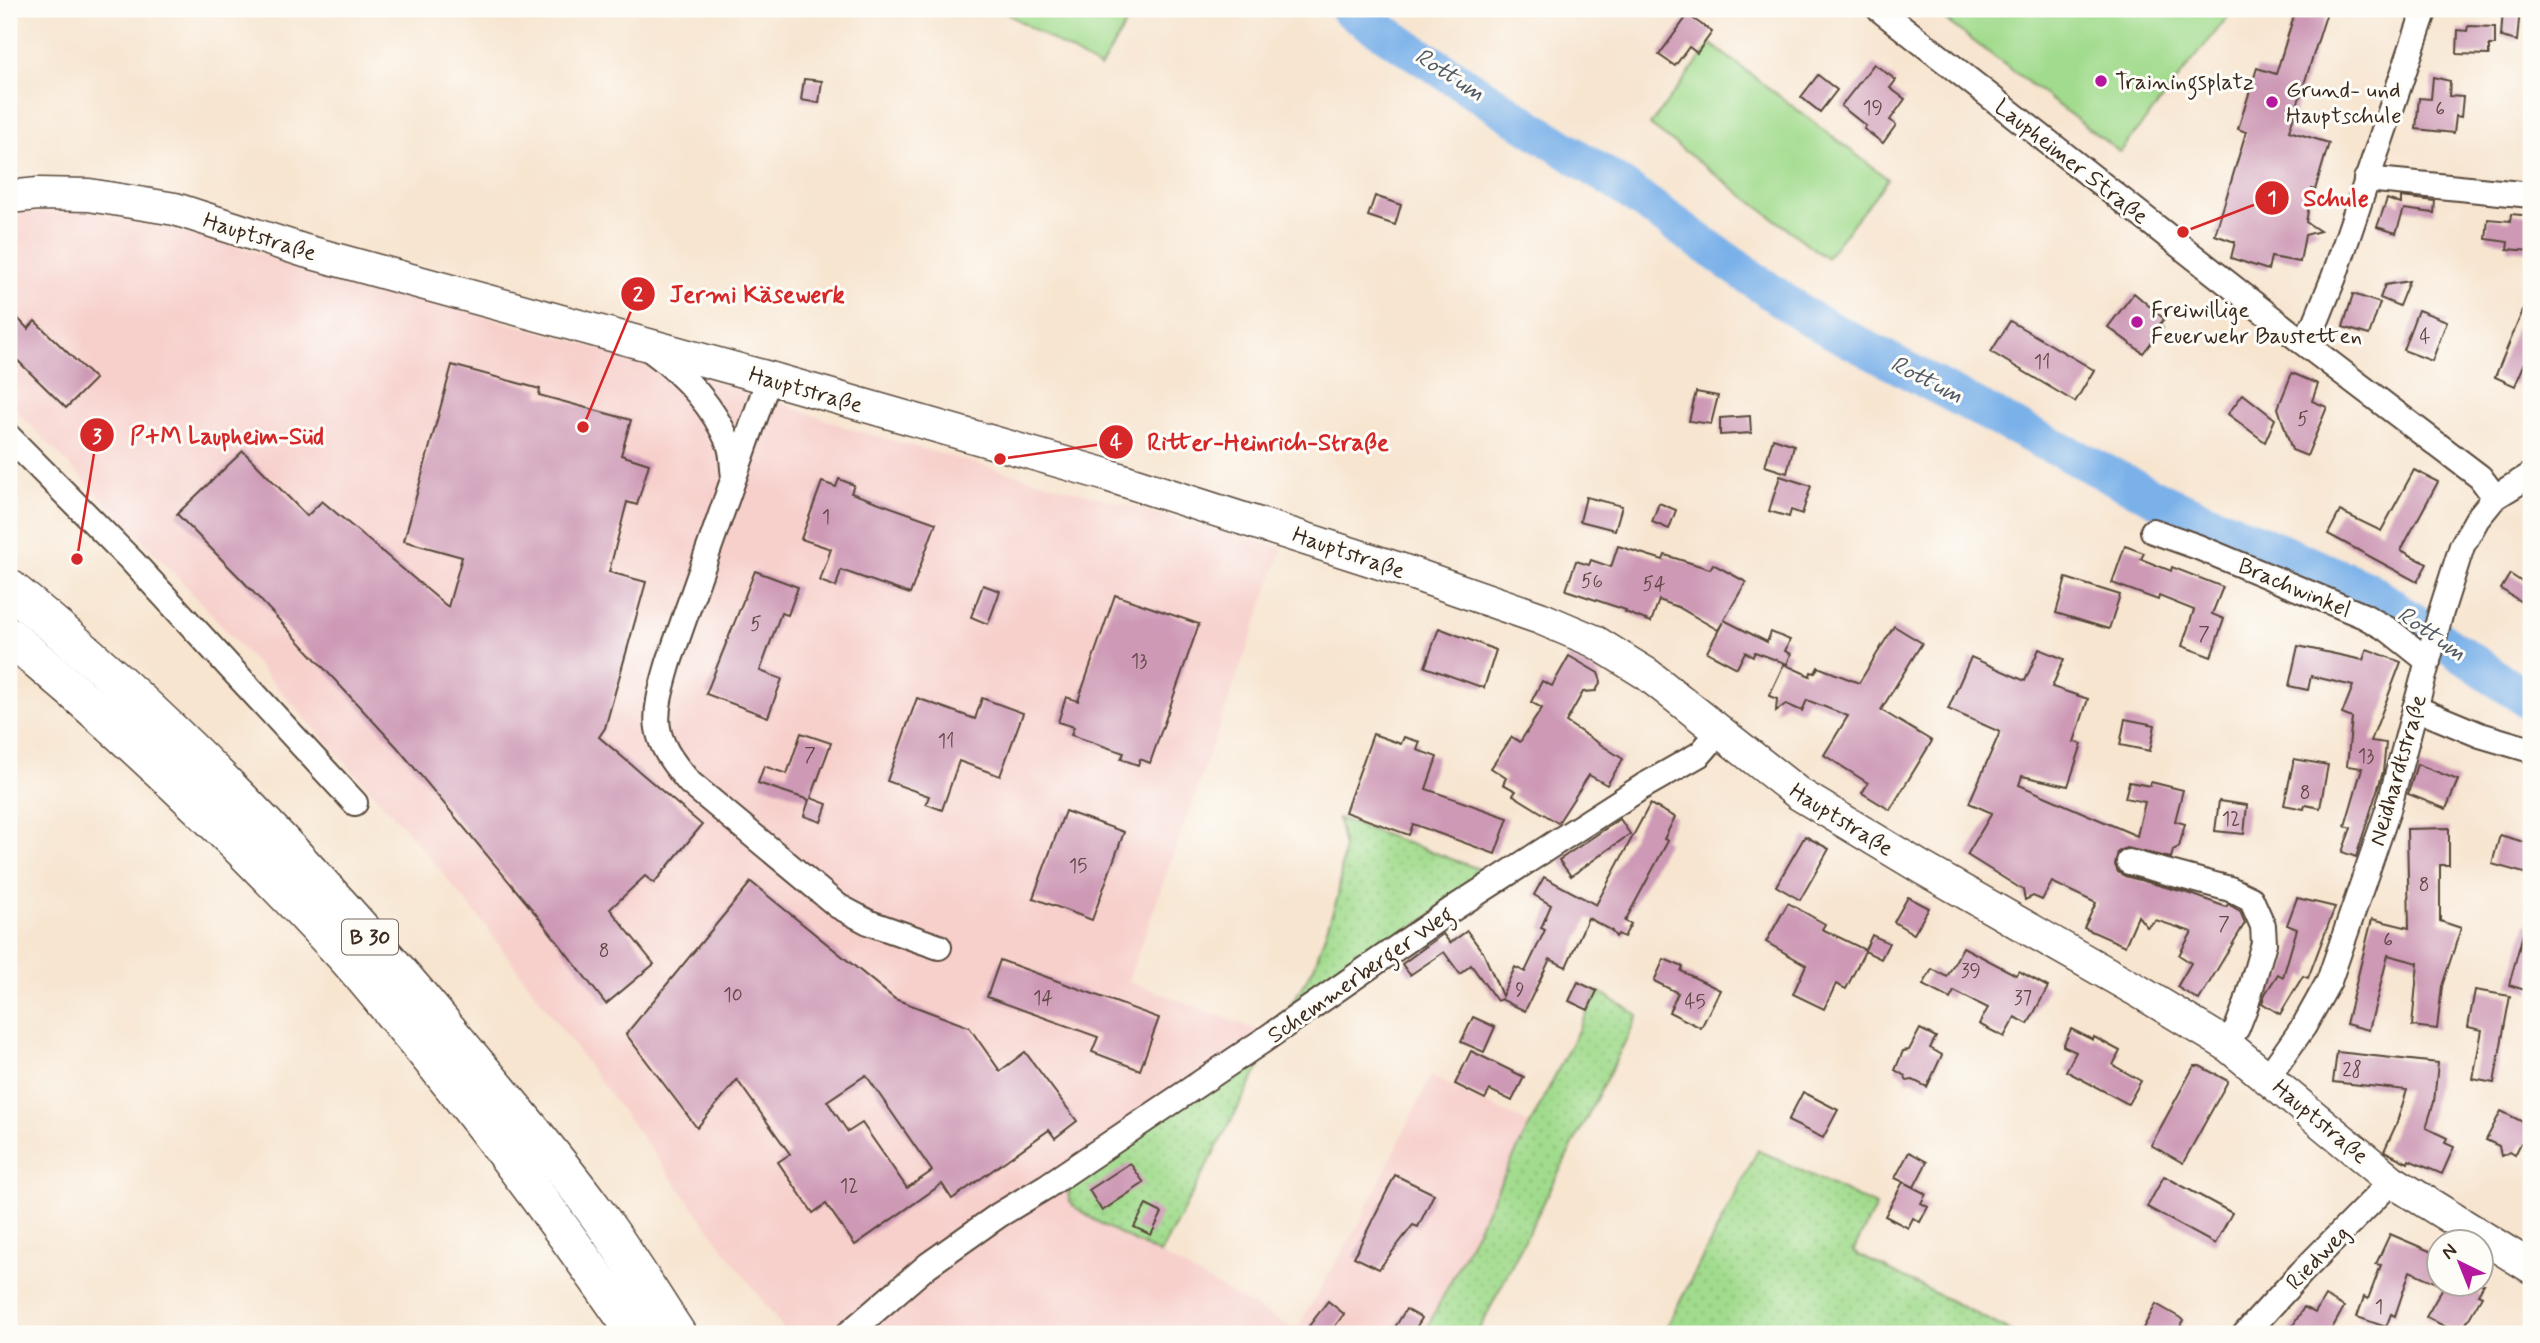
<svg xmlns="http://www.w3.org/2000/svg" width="2540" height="1343" viewBox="0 0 2540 1343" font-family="Mynerve,sans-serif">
<defs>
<pattern id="grass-dots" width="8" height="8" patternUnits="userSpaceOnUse" patternTransform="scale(1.75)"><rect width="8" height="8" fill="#a1db8d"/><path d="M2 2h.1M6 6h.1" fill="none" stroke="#8cbc79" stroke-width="1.8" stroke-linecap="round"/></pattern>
</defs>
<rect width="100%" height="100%" fill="#fdfcf7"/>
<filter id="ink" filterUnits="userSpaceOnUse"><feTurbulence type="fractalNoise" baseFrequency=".0143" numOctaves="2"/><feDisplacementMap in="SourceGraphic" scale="14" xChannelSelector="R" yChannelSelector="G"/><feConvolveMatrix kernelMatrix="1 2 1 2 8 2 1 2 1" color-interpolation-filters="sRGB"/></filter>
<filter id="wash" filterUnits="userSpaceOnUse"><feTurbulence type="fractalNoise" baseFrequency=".00686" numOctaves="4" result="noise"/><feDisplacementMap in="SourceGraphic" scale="28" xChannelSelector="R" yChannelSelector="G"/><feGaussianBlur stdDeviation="1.57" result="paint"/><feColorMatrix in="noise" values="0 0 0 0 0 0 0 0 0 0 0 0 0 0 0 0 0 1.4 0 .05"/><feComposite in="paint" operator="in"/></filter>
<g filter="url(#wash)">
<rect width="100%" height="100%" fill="#f7e5d0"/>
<!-- built -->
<polygon fill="#f7d0cc" points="85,209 206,238 742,388 847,428 1283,548 1128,981 1260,1031 1272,1044 1160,1254 1296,1330 1360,1222 1431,1076 1531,1125 1424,1334 1302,1334 1296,1331 1293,1334 787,1334 478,916 401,824 174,573 9,403 9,214"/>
<!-- grass -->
<g fill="url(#grass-dots)" stroke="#6e8256" stroke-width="2">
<polygon points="1338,818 1493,874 1286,1012 1314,967 1338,896 1344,848"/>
<polygon points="1598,991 1638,1015 1632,1028 1477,1334 1424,1334"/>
<path d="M1272 1044 1160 1254C1143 1245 1077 1215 1070 1201 1066 1193 1070 1183 1072 1175Z"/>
<polygon points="1758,1150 1876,1206 1853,1252 2016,1334 1663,1334"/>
</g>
<!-- garden -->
<g fill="#a1db8d" stroke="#6e8256" stroke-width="2">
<polygon points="999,9 1135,9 1100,68"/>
<polygon points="1931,9 2234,9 2120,152"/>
<polygon points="1711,44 1888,179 1826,258 1650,125"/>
</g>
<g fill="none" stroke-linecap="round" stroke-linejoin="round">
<!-- river -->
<polyline stroke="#7ab1e9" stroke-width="37" points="1348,9 1620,185 1805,316 2005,422 2166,503 2367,589 2531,702"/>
</g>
<g id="blocks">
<!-- building -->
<g fill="#cd99b5" fill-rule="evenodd">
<polygon points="2296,9 2328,9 2289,131 2329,143 2315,190 2312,189 2306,222 2320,231 2305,235 2300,262 2271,257 2268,270 2231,258 2235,242 2215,235 2246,132 2238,129 2257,68 2276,74"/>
<polygon points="2503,9 2520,9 2517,41 2501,37"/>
<polygon points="1688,15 1712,32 1697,53 1689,47 1675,66 1659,55"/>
<polygon points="2468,26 2495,27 2495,45 2489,45 2489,55 2457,54 2458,30 2467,31"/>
<polygon points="1874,64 1896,80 1890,88 1905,99 1890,120 1896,125 1883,143 1864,129 1866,126 1841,106"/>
<polygon points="1818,75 1837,90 1820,112 1801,97"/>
<polygon points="2433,77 2450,81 2449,96 2463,97 2461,117 2456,116 2454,133 2416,129 2419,98 2431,99"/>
<polygon points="804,79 822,81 819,103 801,100"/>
<polygon points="1375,196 1401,205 1395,225 1368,216"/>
<polygon points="2401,197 2435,201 2434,213 2404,209 2396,233 2377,227 2387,199 2401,204"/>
<polygon points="2511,214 2531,216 2531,251 2507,249 2508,242 2486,239 2488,219 2510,221"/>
<polygon points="2409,281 2399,306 2380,298 2385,285"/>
<polygon points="2531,291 2531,349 2515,386 2495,377"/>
<polygon points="2134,293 2164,319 2160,324 2163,327 2143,353 2108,327"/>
<polygon points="2353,294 2380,303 2369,335 2343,327"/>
<polygon points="9,309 28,329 35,321 95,379 66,408 9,352 9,348 16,341 9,334"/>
<polygon points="2418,310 2447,321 2432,361 2403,350"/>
<polygon points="2010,321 2094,370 2075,402 1991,352"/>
<polygon points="452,365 540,389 539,395 631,420 621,455 649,464 637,505 627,502 609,572 646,582 605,728 599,737 702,825 654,883 645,876 610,909 654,964 606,1004 535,913 397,747 241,579 177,514 243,451 307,516 322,501 448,607 462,557 404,541"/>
<polygon points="2292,373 2318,384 2312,401 2327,407 2307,456 2292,450 2278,408"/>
<polygon points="1696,392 1718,396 1711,424 1689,421"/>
<polygon points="2243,394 2275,419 2265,442 2228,414"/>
<polygon points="1750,416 1751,433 1720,435 1720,418"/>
<polygon points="1773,438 1794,445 1787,473 1765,466"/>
<polygon points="2414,470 2438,482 2401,550 2427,564 2417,582 2328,534 2340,511 2381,531"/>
<polygon points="1780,476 1811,486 1802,514 1791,510 1789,517 1769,511"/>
<polygon points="839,479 854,485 851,493 936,523 910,594 841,570 836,587 820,581 831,549 801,539 822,482 836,487"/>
<polygon points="1586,497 1622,506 1615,530 1580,521"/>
<polygon points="1659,503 1676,510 1669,529 1652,522"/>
<polygon points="1618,546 1663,560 1665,555 1710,569 1713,564 1746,582 1724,620 1767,642 1771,632 1790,640 1785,651 1791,654 1787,664 1755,652 1753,656 1745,652 1737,668 1707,652 1723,622 1718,630 1678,607 1659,600 1651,622 1625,612 1626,610 1566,590 1576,561 1589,565 1591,560 1611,567"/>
<polygon points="2125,546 2144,553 2141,559 2171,571 2172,567 2223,587 2212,614 2224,619 2211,657 2182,646 2194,610 2159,596 2158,600 2112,583"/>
<polygon points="755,571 798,587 788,615 781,613 760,671 782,679 768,717 706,694"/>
<polygon points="2510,574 2531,588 2523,603 2501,589"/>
<polygon points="2066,578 2120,595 2109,629 2056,613"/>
<polygon points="983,585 1000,591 988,624 971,617"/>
<polygon points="1115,595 1199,624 1150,763 1140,759 1138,765 1121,759 1124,753 1071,735 1074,727 1058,722 1066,697 1078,701"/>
<polygon points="1894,626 1922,643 1881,710 1932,741 1890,810 1862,793 1868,783 1824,755 1848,716 1807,700 1802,711 1786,704 1776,711 1777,699 1769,696 1784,664 1810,676 1811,672 1815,673 1818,667 1859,683"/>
<polygon points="1439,628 1496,650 1484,688 1425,667"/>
<polygon points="2298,646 2363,660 2367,649 2401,662 2371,741 2386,743 2383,772 2356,857 2342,852 2351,828 2345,826 2362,768 2347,766 2352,718 2342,714 2353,686 2311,676 2308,690 2289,686"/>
<polygon points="2039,649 2064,659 2052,687 2088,699 2074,742 2082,744 2068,786 2022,776 2019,785 2137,836 2145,802 2125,798 2129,782 2150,786 2151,782 2183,790 2175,821 2185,824 2179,847 2173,850 2171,858 2126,848 2118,852 2115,865 2118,872 2125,876 2191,894 2226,907 2228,904 2240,911 2245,923 2199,1000 2177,987 2191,963 2179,955 2192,932 2156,920 2147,927 2138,916 2125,946 2084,928 2096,903 2052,882 2042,900 2033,896 2025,900 2023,890 1967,855 1992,813 1969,803 2000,732 1948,709 1971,657 2025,681"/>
<polygon points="1569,656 1598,673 1601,681 1596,691 1583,692 1566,722 1623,759 1607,785 1589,775 1558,823 1513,795 1516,791 1503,784 1506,778 1491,768 1512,737 1520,742 1542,708 1531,702 1542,681 1552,686"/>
<polygon points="917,698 975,719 982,698 1023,713 1000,776 959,761 942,810 926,804 929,796 887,781"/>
<polygon points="2125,719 2155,725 2150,751 2120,745"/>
<polygon points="801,733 831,743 811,798 827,804 821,822 804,816 809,800 758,783 764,766 787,774"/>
<polygon points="1373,734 1401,744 1404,737 1420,742 1417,750 1437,757 1426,789 1508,818 1495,854 1413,824 1409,835 1345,812"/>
<polygon points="2294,759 2328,765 2320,808 2305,805 2304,809 2284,805"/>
<polygon points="2417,764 2458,780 2446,809 2408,794"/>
<polygon points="2219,801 2247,805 2244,834 2215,831"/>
<polygon points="1650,804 1675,817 1664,839 1668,841 1625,921 1631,924 1624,937 1618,934 1616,937 1611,930 1588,918 1566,967 1550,959 1525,1011 1501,999 1497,1001 1471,965 1460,974 1444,952 1410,975 1402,964 1443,934 1450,943 1467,931 1484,954 1502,996 1515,967 1525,972 1545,930 1541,928 1551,905 1534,895 1544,877 1596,905"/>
<polygon points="1065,811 1124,832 1092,920 1033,898"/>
<polygon points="1620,819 1630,834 1571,876 1559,860"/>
<polygon points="2449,828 2449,865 2440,865 2440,921 2461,928 2442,986 2437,1029 2412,1026 2418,963 2388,955 2369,1030 2346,1024 2372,919 2409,928 2407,829"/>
<polygon points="2500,835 2531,844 2531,875 2492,864"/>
<polygon points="1805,836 1829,849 1800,900 1776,886"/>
<path d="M751 882 895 999 969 1027 1000 1071 1025 1052 1077 1121 1055 1138 1049 1130 952 1199 942 1184 855 1245 826 1204 813 1213 778 1162 790 1154 737 1080 697 1128 626 1034ZM866 1075 932 1171 907 1188 862 1123 848 1132 827 1101Z"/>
<polygon points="1908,897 1929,908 1914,934 1894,922"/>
<polygon points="2297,898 2335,907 2308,978 2303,976 2280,1014 2262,1003 2265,994 2278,974 2283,977 2297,929 2287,925"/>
<polygon points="1788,903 1825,924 1822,929 1865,950 1872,935 1889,943 1881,959 1865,951 1846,989 1836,984 1824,1009 1793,994 1806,965 1766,942"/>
<polygon points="2526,923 2531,924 2531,992 2509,985"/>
<polygon points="1963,947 2016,975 2019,971 2048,987 2028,1024 2015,1017 2004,1037 1979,1024 1988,1008 1954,991 1950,999 1923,985 1932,969 1947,977"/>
<polygon points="1664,959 1683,967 1681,971 1720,990 1701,1028 1669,1012 1678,993 1654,981"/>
<polygon points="1000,960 1159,1018 1140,1070 1092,1052 1098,1037 987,997"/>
<polygon points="1578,982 1597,991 1588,1010 1569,1001"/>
<polygon points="2475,990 2510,996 2494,1083 2473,1079 2482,1030 2468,1027"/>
<polygon points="1473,1017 1495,1027 1484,1052 1461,1042"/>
<polygon points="1920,1029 1936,1037 1930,1048 1942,1055 1927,1087 1913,1080 1907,1081 1905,1076 1895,1070 1903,1051 1909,1050"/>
<polygon points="2071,1029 2093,1040 2094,1037 2120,1051 2113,1065 2141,1081 2128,1104 2066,1071 2076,1052 2063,1046"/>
<polygon points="1471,1051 1524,1077 1512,1101 1490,1090 1485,1099 1455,1084"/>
<polygon points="2337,1052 2438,1063 2434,1102 2426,1128 2447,1138 2445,1143 2454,1147 2442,1174 2409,1160 2408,1163 2384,1151 2396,1125 2407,1090 2333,1082"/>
<polygon points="2194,1066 2200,1066 2228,1081 2183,1163 2151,1145"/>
<polygon points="1803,1092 1838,1110 1823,1138 1788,1121"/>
<polygon points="2501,1111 2531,1126 2531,1134 2526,1145 2521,1143 2515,1155 2510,1152 2501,1156 2499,1146 2486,1140"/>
<polygon points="1909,1152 1927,1162 1914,1187 1895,1178"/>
<polygon points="1130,1163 1144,1183 1102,1211 1089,1190"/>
<polygon points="1395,1175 1434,1194 1418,1227 1413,1225 1379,1269 1354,1257"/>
<polygon points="2164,1176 2232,1213 2215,1244 2147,1207"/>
<polygon points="1903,1182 1926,1194 1921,1203 1928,1207 1920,1222 1913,1218 1908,1228 1885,1216"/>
<polygon points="1146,1205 1162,1213 1151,1235 1134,1227"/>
<polygon points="2390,1234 2439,1255 2439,1284 2410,1271 2395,1316 2391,1314 2386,1327 2357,1317 2364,1297 2368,1299 2381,1265 2376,1264"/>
<polygon points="2445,1284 2484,1284 2478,1294 2482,1296 2460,1334 2426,1317"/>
<polygon points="2325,1296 2344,1307 2329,1334 2288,1334 2304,1307 2315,1313"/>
<polygon points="1328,1301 1344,1314 1329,1334 1320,1334 1309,1326"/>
<polygon points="2156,1304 2184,1320 2176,1334 2140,1334"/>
<polygon points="1406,1309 1422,1318 1412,1334 1391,1334"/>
</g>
</g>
</g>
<g filter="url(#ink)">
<use href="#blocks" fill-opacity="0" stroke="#574639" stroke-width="2"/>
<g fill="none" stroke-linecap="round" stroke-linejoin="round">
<defs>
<g id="minor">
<polyline points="1879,9 2301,341 2480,477 2495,497"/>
<polyline points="2366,179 2531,195"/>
<polyline points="2301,341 2315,324 2334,277 2425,9"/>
<path d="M648 348C681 372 713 405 729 444 733 453 732 466 734 476"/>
<path d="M769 378 669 662C652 720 649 736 690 783L838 906 870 923 939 947"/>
<polyline points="9,437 132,561 355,803"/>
<polyline points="2153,531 2198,547 2364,616 2389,630 2428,661"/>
<polyline points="2415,708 2480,735 2531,750"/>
<polyline points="2129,862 2230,889 2251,899 2263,926 2264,943 2246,1005 2237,1028 2226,1044"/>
<polyline points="2268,1077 2304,1026 2329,981 2388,810 2441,612 2462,546 2477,519 2495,497 2531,475"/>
<polyline points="848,1334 928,1265 999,1215 1047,1186 1264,1040 1451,910 1642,787 1700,754 1719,732"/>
<polyline points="2245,1334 2301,1273 2392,1181"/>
</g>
<polyline id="major" points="9,197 38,194 89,195 175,209 305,251 769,378 1107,475 1402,570 1540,618 1594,641 1647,674 1799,794 1922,868 2140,992 2226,1044 2392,1181 2531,1267"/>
<g id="highway">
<path d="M9 588C172 720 314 869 448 1030 497 1089 549 1148 595 1211 624 1250 650 1293 677 1334"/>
<path d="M9 636C127 734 237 840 342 953 365 978 385 1004 407 1030 489 1128 564 1230 636 1334"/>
</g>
</defs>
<!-- minor casing -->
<use href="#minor" stroke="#574639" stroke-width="28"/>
<!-- major casing -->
<use href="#major" stroke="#574639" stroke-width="35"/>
<!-- highway casing -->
<use href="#highway" stroke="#574639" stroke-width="40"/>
<!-- minor -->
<use href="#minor" stroke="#fff" stroke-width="24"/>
<!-- major -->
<use href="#major" stroke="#fff" stroke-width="32"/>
<!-- highway -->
<use href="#highway" stroke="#fff" stroke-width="37"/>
</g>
</g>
<!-- markers -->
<g fill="#b5179e" stroke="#fdfcf7" stroke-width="2.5">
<circle cx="2101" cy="81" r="7"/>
<circle cx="2272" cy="102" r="7"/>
<circle cx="2137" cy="322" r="7"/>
</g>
<g text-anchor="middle" stroke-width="6" stroke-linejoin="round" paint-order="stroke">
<!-- number labels -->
<g font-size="19" fill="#604644">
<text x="1873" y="114">19</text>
<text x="2440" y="115">6</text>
<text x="2425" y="343">4</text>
<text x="2042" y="368">11</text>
<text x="2303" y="425">5</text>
<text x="826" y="523">1</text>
<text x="1592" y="587">56</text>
<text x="1654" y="590">54</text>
<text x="756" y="630">5</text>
<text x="2204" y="640">7</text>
<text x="1139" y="667">13</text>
<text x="946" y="747">11</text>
<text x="810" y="761">7</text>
<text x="2366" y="762">13</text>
<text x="2305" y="799">8</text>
<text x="2231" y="825">12</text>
<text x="1078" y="872">15</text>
<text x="2424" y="891">8</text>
<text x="2224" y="930">7</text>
<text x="2388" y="946">6</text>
<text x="604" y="957">8</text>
<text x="1971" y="977">39</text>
<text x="1520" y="996">9</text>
<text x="733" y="1001">10</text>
<text x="1043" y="1004">14</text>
<text x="2023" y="1004">37</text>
<text x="1695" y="1008">45</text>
<text x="2352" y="1076">28</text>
<text x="849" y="1192">12</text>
<text x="2379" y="1313">1</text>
</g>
<!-- shield labels -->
<rect fill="#fdfcf7" stroke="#75695f" stroke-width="2" x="342" y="919.5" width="56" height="35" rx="5"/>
<g font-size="21" font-weight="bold" fill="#3b2a1e">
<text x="370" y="944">B 30</text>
</g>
<!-- poi labels -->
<g font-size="23" fill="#3b2a1e" stroke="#fdfcf7" text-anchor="start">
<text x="2115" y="89">Trainingsplatz</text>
<text x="2286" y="97">Grund- und<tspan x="2286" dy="26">Hauptschule</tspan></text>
<text x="2151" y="317">Freiwillige<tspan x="2151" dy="26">Feuerwehr Baustetten</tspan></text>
</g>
<!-- street labels -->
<g font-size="23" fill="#3b2a1e" stroke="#fdfcf7">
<text transform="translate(2072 161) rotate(38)" y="8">Laupheimer Straße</text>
<text transform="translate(260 236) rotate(17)" y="8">Hauptstraße</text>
<text transform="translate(806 389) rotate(16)" y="8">Hauptstraße</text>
<text transform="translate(1349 552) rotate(19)" y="8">Hauptstraße</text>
<text transform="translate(2295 587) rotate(23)" y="8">Brachwinkel</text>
<text transform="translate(2397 770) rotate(-74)" y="8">Neidhardtstraße</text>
<text transform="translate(1842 819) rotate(32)" y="8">Hauptstraße</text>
<text transform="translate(1360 974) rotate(-35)" y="8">Schemmerberger Weg</text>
<text transform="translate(2321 1121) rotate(40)" y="8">Hauptstraße</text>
<text transform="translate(2317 1257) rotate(-46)" y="8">Riedweg</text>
</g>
<!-- water labels -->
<g font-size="24" font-style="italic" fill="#515965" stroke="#fdfcf7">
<text transform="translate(1450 74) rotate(33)" y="8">Rottum</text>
<text transform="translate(1927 379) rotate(27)" y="8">Rottum</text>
<text transform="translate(2432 633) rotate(35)" y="8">Rottum</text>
</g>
</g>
<!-- callouts -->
<path fill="none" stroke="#d62828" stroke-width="2.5" d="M2183 232L2272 198M583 427L638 294M77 559L97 435M1000 459L1116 442"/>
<g fill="#d62828" stroke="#fdfcf7" stroke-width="2.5">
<circle cx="2183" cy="232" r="7"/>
<circle cx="583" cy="427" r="7"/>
<circle cx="77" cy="559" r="7"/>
<circle cx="1000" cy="459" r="7"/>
<circle cx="2272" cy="198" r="18"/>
<circle cx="638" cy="294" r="18"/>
<circle cx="97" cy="435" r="18"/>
<circle cx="1116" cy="442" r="18"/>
</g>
<g font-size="21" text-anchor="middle" font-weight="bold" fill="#fff">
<text x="2272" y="205">1</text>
<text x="638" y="301">2</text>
<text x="97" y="443">3</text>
<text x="1116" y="449">4</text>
</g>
<g font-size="24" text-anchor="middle" font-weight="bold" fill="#d62828" stroke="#fdfcf7" stroke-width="6" stroke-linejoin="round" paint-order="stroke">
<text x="2336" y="206">Schule</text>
<text x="757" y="302">Jermi Käsewerk</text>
<text x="227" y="444">P+M Laupheim-Süd</text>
<text x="1268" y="450">Ritter-Heinrich-Straße</text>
</g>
<!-- margin -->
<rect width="2540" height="1343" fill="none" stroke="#fdfcf7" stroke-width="35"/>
<!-- north arrow -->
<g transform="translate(2460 1263) rotate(317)"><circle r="33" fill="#fdfcf7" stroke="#afa8a0" stroke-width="2"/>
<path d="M0-5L12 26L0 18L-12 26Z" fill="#b5179e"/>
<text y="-10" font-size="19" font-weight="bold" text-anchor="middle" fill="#3b2a1e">N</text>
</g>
</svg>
